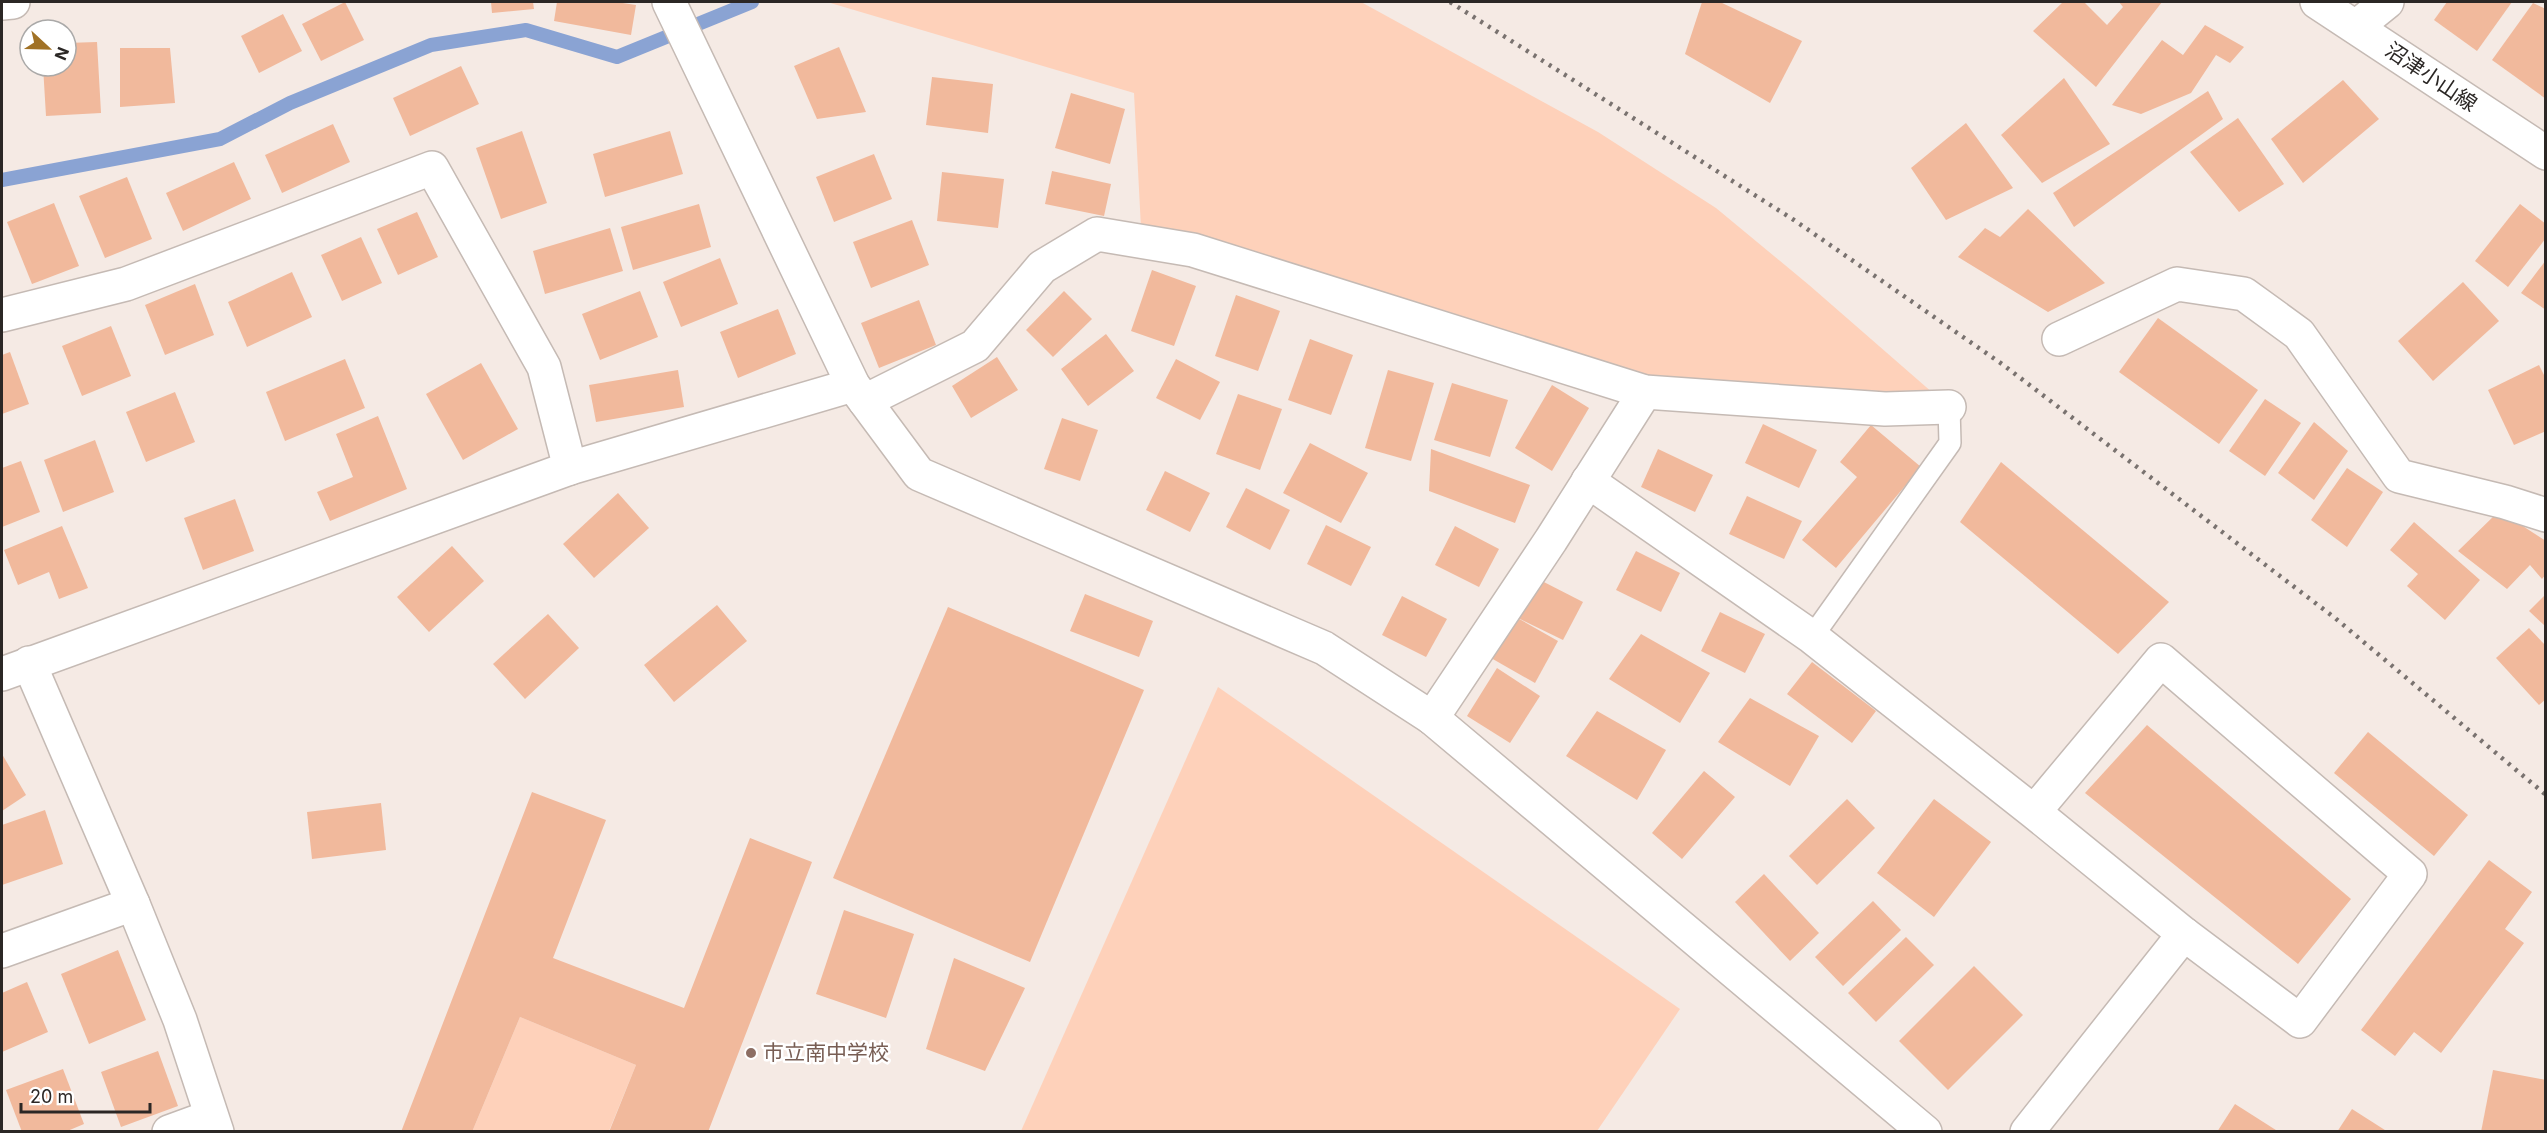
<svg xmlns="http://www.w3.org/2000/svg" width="2547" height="1133" viewBox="0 0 2547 1133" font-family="Inter,'Noto Sans JP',sans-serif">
<rect width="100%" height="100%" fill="#f5eae4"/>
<!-- grass -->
<g fill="#fed1ba">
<polygon points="827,2 1361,2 1598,132 1716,208 1809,285 1949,407 1664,382 1141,228 1134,93"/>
<polygon points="1218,687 1680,1009 1597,1131 1021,1131"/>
<polygon points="520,1017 636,1065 609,1131 472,1132"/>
</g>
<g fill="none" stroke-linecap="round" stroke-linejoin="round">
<!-- stream -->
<polyline stroke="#8aa3d3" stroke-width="14" points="2,180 220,139 290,103 431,45 526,30 617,57 752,2"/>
</g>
<!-- building -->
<g fill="#f1b99c">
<polygon points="345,2 364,40 321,61 302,24"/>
<polygon points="491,2 533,2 534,9 492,13"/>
<polygon points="557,2 616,2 636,5 631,35 554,21"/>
<polygon points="1702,2 1720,2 1802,41 1770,103 1685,54"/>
<polygon points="2063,2 2084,2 2107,25 2123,7 2119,2 2162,2 2096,87 2033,31"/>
<polygon points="2447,2 2512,2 2477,51 2434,20"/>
<polygon points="2533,3 2546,9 2546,99 2492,60"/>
<polygon points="283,14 302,51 259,73 241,36"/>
<polygon points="2205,25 2244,47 2230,63 2216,55 2191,93 2141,114 2112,105 2162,40 2183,55"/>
<polygon points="97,42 101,113 46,116 43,66 66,66 66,43"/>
<polygon points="839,47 866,112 817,119 794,66"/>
<polygon points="120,48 170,48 175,103 120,107"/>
<polygon points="461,66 479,104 410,136 393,98"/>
<polygon points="932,77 993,84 988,133 926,125"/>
<polygon points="2064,78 2110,144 2042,183 2001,135"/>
<polygon points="2343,80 2379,119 2303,183 2271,139"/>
<polygon points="2208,91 2223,119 2074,227 2053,193"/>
<polygon points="1071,93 1125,109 1110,164 1055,148"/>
<polygon points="2238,118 2284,184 2239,212 2190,152"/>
<polygon points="1966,123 2013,188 1946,220 1911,168"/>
<polygon points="333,124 350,162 282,193 265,155"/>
<polygon points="522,131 547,203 501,219 476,148"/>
<polygon points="670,131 683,174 605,197 593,154"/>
<polygon points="874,154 892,199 834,222 816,177"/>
<polygon points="234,162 251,199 183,231 166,193"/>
<polygon points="1052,171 1111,184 1104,216 1045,204"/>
<polygon points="942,172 1004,179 998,228 937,221"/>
<polygon points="127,177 152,239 105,258 79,196"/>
<polygon points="54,203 79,266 32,284 7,222"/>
<polygon points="699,204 711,247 633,270 621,227"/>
<polygon points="2520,204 2546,224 2546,238 2508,287 2475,261"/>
<polygon points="2028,209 2105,283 2048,312 1958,257 1985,228 2000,237"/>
<polygon points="417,212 438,257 398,275 377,229"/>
<polygon points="912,220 929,265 871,288 853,242"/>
<polygon points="610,228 623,271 545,294 533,251"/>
<polygon points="361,237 382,283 342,301 321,255"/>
<polygon points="720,258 738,304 681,327 663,282"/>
<polygon points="2546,260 2546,310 2521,293"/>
<polygon points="1152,270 1196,286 1174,346 1131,331"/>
<polygon points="292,272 312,317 247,347 228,302"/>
<polygon points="2463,282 2499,321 2433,381 2398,341"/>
<polygon points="195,284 214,335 165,355 145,305"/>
<polygon points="640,291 658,337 600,360 582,314"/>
<polygon points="1064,291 1092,319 1053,357 1026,330"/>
<polygon points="1236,295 1280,311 1258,371 1215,356"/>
<polygon points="919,300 936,345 879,368 861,323"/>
<polygon points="778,309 796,354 738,378 720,332"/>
<polygon points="2158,318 2258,390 2219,444 2119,372"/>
<polygon points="111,326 131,376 82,396 62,346"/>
<polygon points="1106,334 1134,371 1088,406 1061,369"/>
<polygon points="1310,339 1353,355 1331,415 1288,400"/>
<polygon points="10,352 29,404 2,414 2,355"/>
<polygon points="997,357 1018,390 971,418 952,386"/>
<polygon points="345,359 365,408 285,441 266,392"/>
<polygon points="1176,359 1220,382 1200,420 1156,398"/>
<polygon points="481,363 518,429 463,460 426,394"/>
<polygon points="2539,365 2546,379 2546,431 2514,445 2488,390"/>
<polygon points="678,370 684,407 596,422 589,385"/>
<polygon points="1388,370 1434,383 1411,461 1365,448"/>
<polygon points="1452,383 1508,400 1490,457 1434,440"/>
<polygon points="1552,385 1589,408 1552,471 1515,448"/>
<polygon points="175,392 195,442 146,462 126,412"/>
<polygon points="1238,394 1282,409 1260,470 1216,454"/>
<polygon points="2265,399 2301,423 2265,476 2229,451"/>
<polygon points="378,416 407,489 330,521 317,492 353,477 336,434"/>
<polygon points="1062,418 1098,430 1080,481 1044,469"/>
<polygon points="2314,422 2348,451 2314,500 2278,473"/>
<polygon points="1763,424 1817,450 1799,488 1745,463"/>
<polygon points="1871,425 1921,467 1836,568 1802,540 1857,477 1840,462"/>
<polygon points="95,440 114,492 63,512 44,460"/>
<polygon points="1310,443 1368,473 1341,523 1283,493"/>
<polygon points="1431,449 1530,485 1515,523 1429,491"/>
<polygon points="1658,449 1713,475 1695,512 1641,487"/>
<polygon points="21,461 40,512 2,527 2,468"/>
<polygon points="2001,462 2169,602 2118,654 1960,522"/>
<polygon points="2347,468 2383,492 2347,547 2311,520"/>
<polygon points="1165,471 1210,493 1190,532 1146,510"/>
<polygon points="1246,488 1290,510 1270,550 1226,527"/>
<polygon points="618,493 649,528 594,578 563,544"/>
<polygon points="1747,496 1802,521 1784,559 1729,534"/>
<polygon points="235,499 254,551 203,570 184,518"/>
<polygon points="2497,513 2515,521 2546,541 2546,574 2542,579 2530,565 2507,589 2458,551"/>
<polygon points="2414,522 2480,580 2445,620 2407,586 2418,574 2390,550"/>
<polygon points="1326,525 1371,547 1351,586 1307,564"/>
<polygon points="62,526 88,588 59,599 49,572 18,585 4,550"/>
<polygon points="1455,526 1499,549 1479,587 1435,565"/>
<polygon points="452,546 484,581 429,632 397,597"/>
<polygon points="1636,551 1680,573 1661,612 1616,590"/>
<polygon points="1538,579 1583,602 1563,640 1518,618"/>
<polygon points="1085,594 1153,621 1139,657 1070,631"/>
<polygon points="2546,594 2546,627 2529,611"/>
<polygon points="1402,596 1447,619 1426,657 1382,635"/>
<polygon points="717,605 747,641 674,702 644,665"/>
<polygon points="948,607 1144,690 1030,962 833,878"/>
<polygon points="1720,612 1765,634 1745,673 1701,651"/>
<polygon points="548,614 579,648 525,699 493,664"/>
<polygon points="1514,616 1558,641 1535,683 1491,658"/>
<polygon points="2529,628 2546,646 2546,699 2539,705 2496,658"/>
<polygon points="1641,634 1710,673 1680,723 1609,679"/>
<polygon points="1812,662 1876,711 1852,743 1787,694"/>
<polygon points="1497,668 1540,696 1510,743 1467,716"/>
<polygon points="1750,698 1819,736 1790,786 1718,742"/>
<polygon points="1597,711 1666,750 1637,800 1566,756"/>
<polygon points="2147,725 2351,899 2298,964 2085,793"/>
<polygon points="2368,732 2468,815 2434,856 2334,773"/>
<polygon points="2,754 26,795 2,811"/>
<polygon points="1704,771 1735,797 1682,859 1652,833"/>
<polygon points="532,792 606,820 553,958 684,1008 750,838 812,862 708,1132 609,1132 636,1065 520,1017 472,1132 401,1132"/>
<polygon points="1847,799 1875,828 1817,885 1789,856"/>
<polygon points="1934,799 1991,842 1934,917 1877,873"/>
<polygon points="381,803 386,850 312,859 307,812"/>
<polygon points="45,810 63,864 2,885 2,825"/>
<polygon points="2489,860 2532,892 2505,929 2524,943 2441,1053 2414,1032 2395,1056 2361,1030"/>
<polygon points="1764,874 1819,933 1790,961 1735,902"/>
<polygon points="1873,901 1901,930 1843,986 1815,957"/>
<polygon points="844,910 914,934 886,1018 816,994"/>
<polygon points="1906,937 1934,965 1876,1022 1848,993"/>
<polygon points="118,950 146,1020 89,1044 61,974"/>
<polygon points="954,958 1025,988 985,1071 926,1049"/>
<polygon points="1974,966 2023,1015 1948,1090 1899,1041"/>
<polygon points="27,982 48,1032 2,1052 2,993"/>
<polygon points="158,1051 178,1106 121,1127 101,1072"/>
<polygon points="63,1069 84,1124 65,1132 22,1132 6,1090"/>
<polygon points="2493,1070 2546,1080 2546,1132 2481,1132"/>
<polygon points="2235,1104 2279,1132 2217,1132"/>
<polygon points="2352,1109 2388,1132 2337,1132"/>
</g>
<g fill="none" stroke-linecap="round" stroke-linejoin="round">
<defs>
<polyline id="service" points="1812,637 1950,443 1949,407"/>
<g id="minor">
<polyline points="669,2 853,385 919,474 1324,648 1432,718 1925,1132"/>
<polyline points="2,3 13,2"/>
<polyline points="2356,27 2387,2"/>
<polyline points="2,315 126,284 432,168 544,367 570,468"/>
<polyline points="2059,339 2177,284 2244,294 2299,334 2399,476 2505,502 2546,515"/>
<polyline points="865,401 975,346 1042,267 1097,234 1193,250 1645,392 1885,409 1949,407"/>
<polyline points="1588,481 1812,637 2034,812 2184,934 2300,1021 2410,874 2161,660 2034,812"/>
<polyline points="29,663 133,904 180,1020 217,1132"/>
<polyline points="2,674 570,468 853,385"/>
<polyline points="1432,718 1551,540 1645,392"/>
<polyline points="2,951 133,904"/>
<polyline points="169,1132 210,1117"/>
<polyline points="2027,1132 2184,934"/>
</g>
<polyline id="secondary" points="2317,2 2546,153"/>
</defs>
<!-- service casing -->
<use href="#service" stroke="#c5bab4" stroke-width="24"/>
<!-- minor casing -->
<use href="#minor" stroke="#c5bab4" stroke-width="36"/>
<!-- secondary casing -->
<use href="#secondary" stroke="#c5bab4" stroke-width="36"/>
<!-- service -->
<use href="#service" stroke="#fff" stroke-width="21"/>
<!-- minor -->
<use href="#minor" stroke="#fff" stroke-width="33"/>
<!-- secondary -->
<use href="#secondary" stroke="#fff" stroke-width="33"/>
<!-- rail -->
<polyline stroke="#79726f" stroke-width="4.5" stroke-dasharray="3 6" stroke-linecap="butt" points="1450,2 1794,220 2002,364 2335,618 2546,795"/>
</g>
<!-- markers -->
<circle fill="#8d6e63" stroke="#fff" stroke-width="2" cx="751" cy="1053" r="6"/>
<g text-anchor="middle" stroke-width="5" stroke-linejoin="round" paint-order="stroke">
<!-- street labels -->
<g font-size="21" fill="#2b2725" stroke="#fff">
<text transform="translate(2431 77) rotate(34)" y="7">沼津小山線</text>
</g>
<!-- education labels -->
<g font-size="21" fill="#785e54" stroke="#fff" text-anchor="start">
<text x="763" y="1060">市立南中学校</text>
</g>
</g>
<!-- border -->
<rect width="2547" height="1133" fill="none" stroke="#2b2725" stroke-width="6"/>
<!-- north arrow -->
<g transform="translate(48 48) rotate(112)"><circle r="28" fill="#ffffff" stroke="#aaa9a8" stroke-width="1.5"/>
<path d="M0-4.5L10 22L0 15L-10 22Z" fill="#a17226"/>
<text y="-9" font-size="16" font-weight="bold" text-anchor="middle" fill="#2b2725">N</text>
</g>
<!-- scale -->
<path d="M21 1103v9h129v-9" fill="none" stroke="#2b2725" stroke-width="3"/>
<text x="30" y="1103" font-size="18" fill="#2b2725" stroke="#ffffff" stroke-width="4.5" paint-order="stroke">20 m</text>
</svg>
